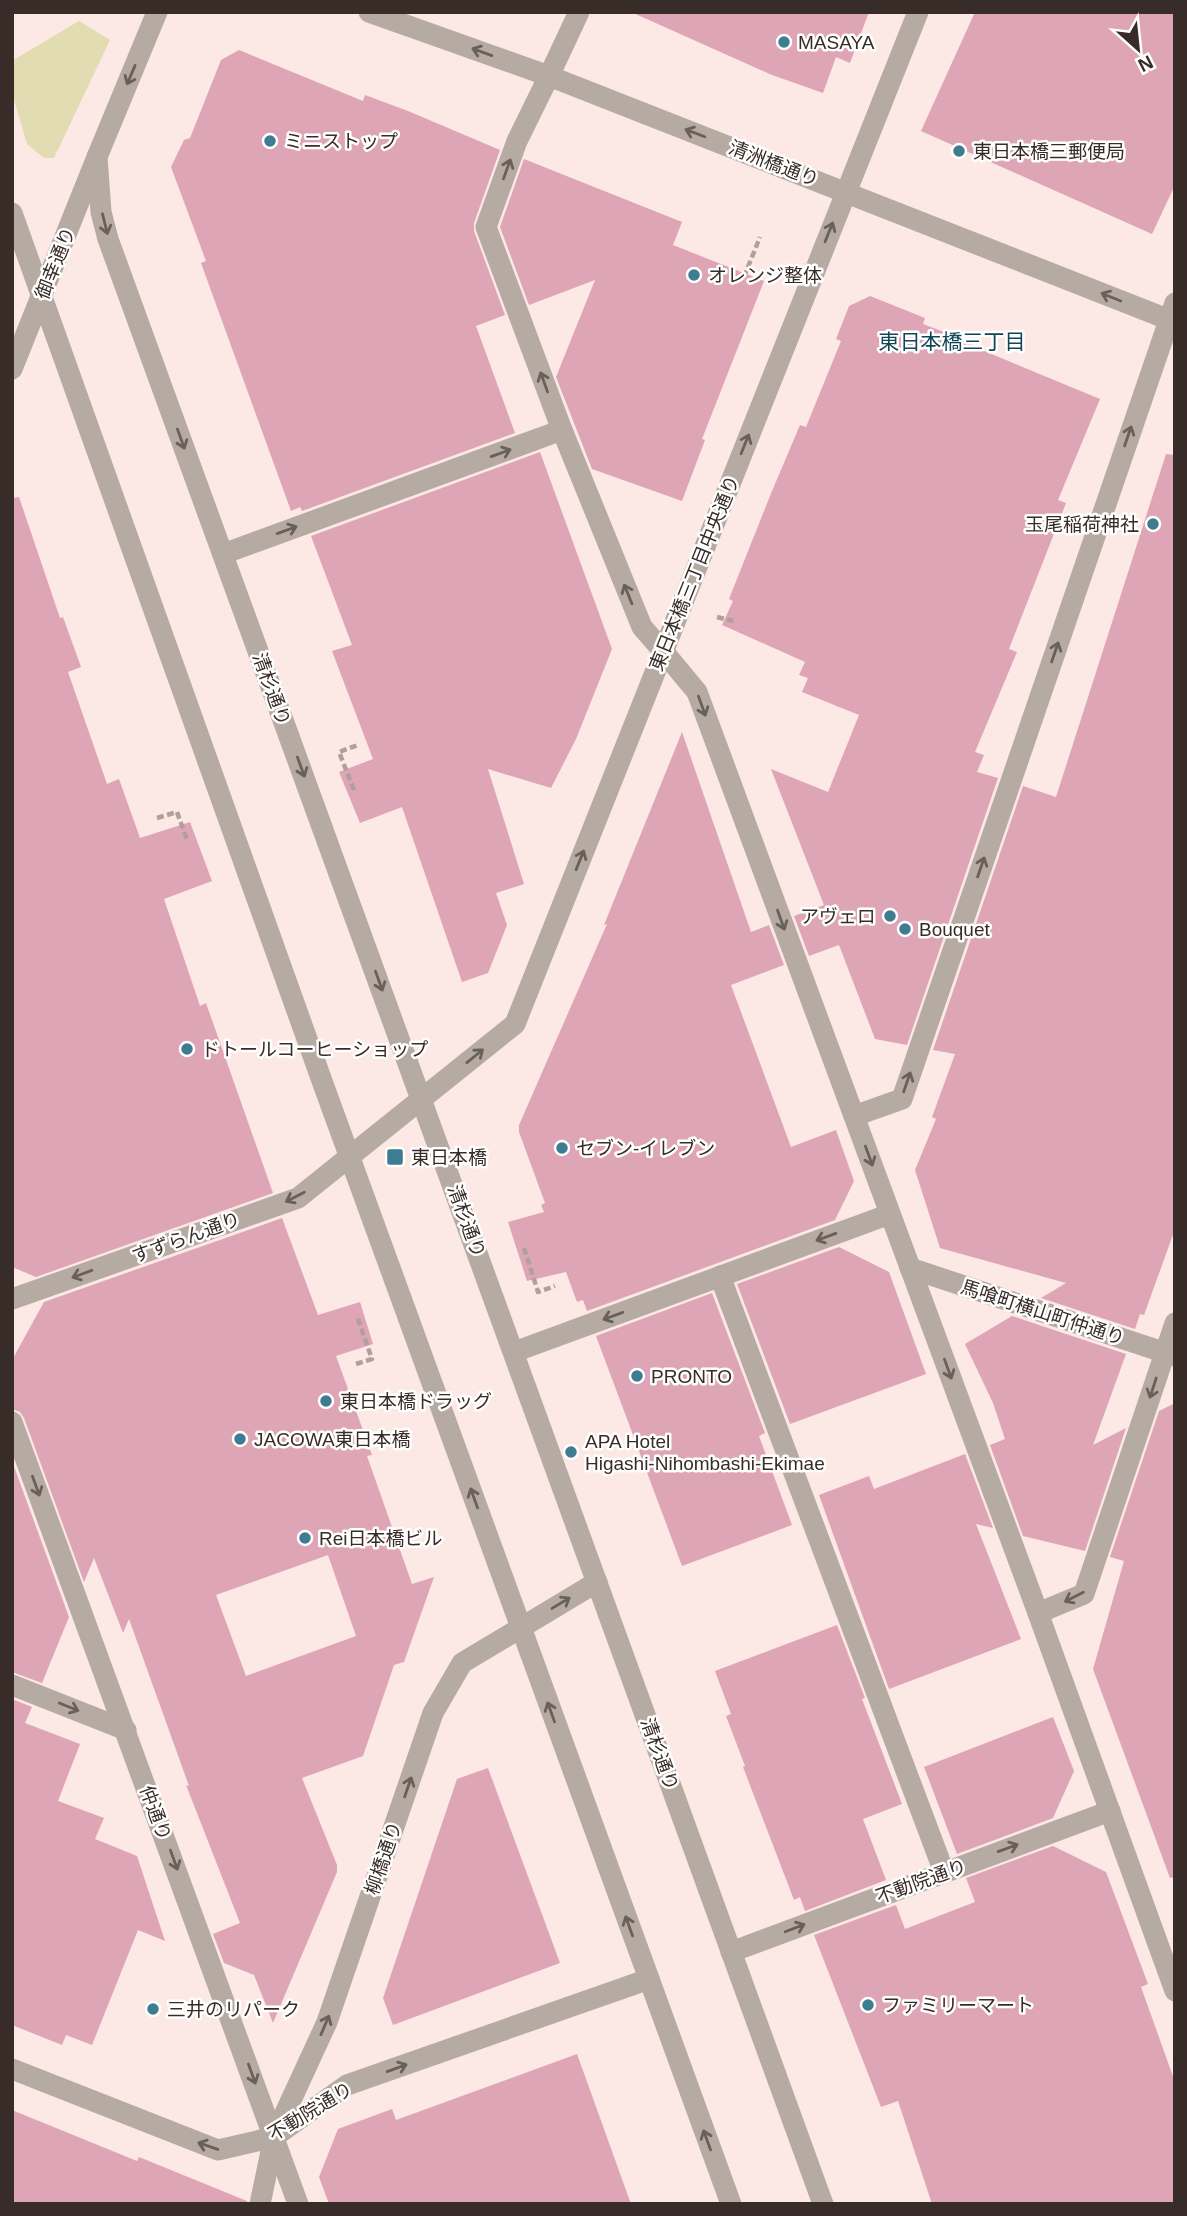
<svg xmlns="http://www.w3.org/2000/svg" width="1187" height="2216" viewBox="0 0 1187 2216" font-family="Helvetica,'Noto Sans JP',sans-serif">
<rect width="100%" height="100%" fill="#fce8e4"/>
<!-- green -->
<polygon fill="#e1dcb1" points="79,21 110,40 54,158 44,158 27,144 12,93 12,61"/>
<!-- building -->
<g fill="#dea5b6" fill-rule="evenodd">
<polygon points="631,12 869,12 850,63 836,57 823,93 772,75"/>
<polygon points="975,12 1175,12 1175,185 1152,234 921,131"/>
<polygon points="239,50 363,101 365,95 408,111 500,150 474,223 474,231 505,315 476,326 515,433 302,511 300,507 291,511 201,263 206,261 171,167 184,140 190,138 221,60"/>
<polygon points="524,159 682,222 673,245 764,281 702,439 705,440 682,501 592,469 556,377 595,280 529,305 500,227"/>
<polygon points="870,296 925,318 923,324 973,343 972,346 1100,399 1058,500 1066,503 1009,649 1017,652 975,752 984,755 977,772 998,778 907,1045 875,1039 839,945 809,956 794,916 824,905 771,769 828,792 859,715 802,692 808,678 799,675 805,662 722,625 733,601 729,599 772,491 800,425 806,427 841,341 836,339 849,306"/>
<polygon points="540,452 612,649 576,739 551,788 488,769 524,884 496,893 507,925 488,973 462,982 402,807 360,823 339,772 373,759 332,651 352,645 311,536"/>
<polygon points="1166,454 1175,455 1175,1229 1144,1315 1140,1314 1135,1329 1041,1298 1066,1283 940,1248 915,1170 936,1119 932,1117 955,1054 933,1050 1023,786 1056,797"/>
<polygon points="19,497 60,618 63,617 81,667 68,672 107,784 119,779 140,838 190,822 212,881 164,899 200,1006 206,1003 273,1193 36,1277 12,1267 12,498"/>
<polygon points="682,732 751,932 769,925 784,965 731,985 791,1147 836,1130 854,1181 835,1220 587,1311 583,1300 577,1302 566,1272 527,1281 508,1222 544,1212 541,1205 545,1203 519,1132 519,1125 607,924 604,925"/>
<path d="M282 1218 318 1315 360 1302 373 1344 336 1356 372 1455 367 1456 412 1584 434 1577 404 1662 394 1665 363 1756 302 1778 337 1865V1872L273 2023 254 1975 224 1963 213 1934 240 1923 186 1785 189 1786 129 1619 123 1633 94 1558 84 1582 24 1418 20 1412 12 1409V1360L44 1302ZM328 1555 356 1636 246 1676 216 1595Z"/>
<polygon points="839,1247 889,1272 926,1374 790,1424 737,1284"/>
<polygon points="712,1293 765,1433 759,1436 792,1525 682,1566 596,1336"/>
<polygon points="1012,1316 1126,1354 1093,1445 1126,1428 1085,1551 1023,1536 990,1445 1005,1439 993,1403 965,1344"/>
<polygon points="1175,1403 1175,1877 1170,1878 1093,1669 1124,1561 1110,1557 1159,1411"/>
<polygon points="965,1454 993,1528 976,1524 1021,1639 889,1689 819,1495 869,1476 874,1489"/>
<polygon points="12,1461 69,1617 42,1683 12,1672"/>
<polygon points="837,1625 865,1698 862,1699 902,1804 863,1819 886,1880 805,1911 800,1897 794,1900 743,1767 745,1766 726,1716 731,1714 715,1671"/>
<polygon points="12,1699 32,1707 25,1723 80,1744 58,1801 104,1818 95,1839 137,1856 165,1941 138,1930 92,2045 66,2035 62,2045 12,2025"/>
<polygon points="1053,1717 1074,1771 1053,1818 957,1854 924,1767"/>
<polygon points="488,1768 560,1963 393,2025 383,1998 457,1779"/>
<polygon points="1053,1846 1106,1872 1148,1984 1141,1987 1175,2082 1175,2204 932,2204 898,2101 881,2107 814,1935 896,1905 905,1929 975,1902 966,1878"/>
<polygon points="577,2054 631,2204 329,2204 319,2177 338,2129 392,2109 396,2120"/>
<polygon points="12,2110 137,2161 139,2157 247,2201 247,2204 12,2204"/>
</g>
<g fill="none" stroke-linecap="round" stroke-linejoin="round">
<!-- path -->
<g stroke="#b09f9b" stroke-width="4.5" stroke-dasharray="7 3.5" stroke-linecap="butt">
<polyline points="744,277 760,237"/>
<polyline points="717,617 733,621"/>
<polyline points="354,790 339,752 358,745"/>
<polyline points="157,818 177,812 187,840"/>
<polyline points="524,1248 538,1292 555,1286"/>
<polyline points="356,1364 372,1359 357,1316"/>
</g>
<!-- service -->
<g stroke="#b5aba2" stroke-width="21">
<polyline points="549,76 517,141 486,227 562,430 642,627 663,651"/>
<polyline points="223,554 562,430"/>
<polyline points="720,1276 944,1872"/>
</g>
<!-- minor -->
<g stroke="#b5aba2" stroke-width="21">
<polyline points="549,76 579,12"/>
<polyline points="97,157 157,12"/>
<polyline points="663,651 697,692 1038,1613 1175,1991"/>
<polyline points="854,1116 902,1099 1175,303"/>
<polyline points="910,1268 1175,1356"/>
<polyline points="12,1299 298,1198 515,1024 918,12"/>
<polyline points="514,1352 890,1214"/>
<polyline points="12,1422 298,2204"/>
<polyline points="1038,1613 1084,1594 1175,1323"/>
<polyline points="12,1685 126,1730"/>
<polyline points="731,1952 1110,1811"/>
<polyline points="12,2069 218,2150 274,2137 347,2085 649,1979"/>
<polyline points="260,2204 274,2137 327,2022 433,1713 462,1663 597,1582"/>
</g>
<!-- tertiary -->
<g stroke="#b5aba2" stroke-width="21">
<polyline points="369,12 549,76 1175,322"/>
<polyline points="97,157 101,212 108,239 823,2204"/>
<polyline points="12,213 322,1081 731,2204"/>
<polyline points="12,369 95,162"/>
</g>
</g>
<!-- one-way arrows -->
<defs><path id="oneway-shaft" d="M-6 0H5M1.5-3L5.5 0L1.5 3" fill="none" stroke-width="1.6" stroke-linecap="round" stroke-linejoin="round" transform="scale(1.75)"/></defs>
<g stroke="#6a5f59">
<use href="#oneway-shaft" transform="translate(482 52) rotate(-160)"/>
<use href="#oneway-shaft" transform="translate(131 75) rotate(113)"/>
<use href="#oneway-shaft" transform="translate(695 133) rotate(-159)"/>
<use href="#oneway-shaft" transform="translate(507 169) rotate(-70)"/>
<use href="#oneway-shaft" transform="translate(105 224) rotate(76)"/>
<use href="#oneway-shaft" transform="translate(829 232) rotate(-68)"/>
<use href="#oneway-shaft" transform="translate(1111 297) rotate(-158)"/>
<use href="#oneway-shaft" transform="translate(544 382) rotate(-110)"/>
<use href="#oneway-shaft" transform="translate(1128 436) rotate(-71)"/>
<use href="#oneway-shaft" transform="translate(181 439) rotate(70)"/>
<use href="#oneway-shaft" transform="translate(745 444) rotate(-68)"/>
<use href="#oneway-shaft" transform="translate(501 453) rotate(-20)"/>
<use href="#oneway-shaft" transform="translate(287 530) rotate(-20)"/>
<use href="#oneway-shaft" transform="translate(628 594) rotate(-112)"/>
<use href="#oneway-shaft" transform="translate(1055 652) rotate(-71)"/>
<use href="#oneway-shaft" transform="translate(702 706) rotate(70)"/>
<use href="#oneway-shaft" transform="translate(301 767) rotate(70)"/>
<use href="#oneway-shaft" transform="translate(580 860) rotate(-68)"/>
<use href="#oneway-shaft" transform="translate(981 867) rotate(-71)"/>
<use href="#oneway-shaft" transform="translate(781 920) rotate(70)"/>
<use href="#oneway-shaft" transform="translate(379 981) rotate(70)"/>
<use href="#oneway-shaft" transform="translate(475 1056) rotate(-39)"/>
<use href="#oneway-shaft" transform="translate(907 1082) rotate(-71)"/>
<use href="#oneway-shaft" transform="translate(869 1156) rotate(70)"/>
<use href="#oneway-shaft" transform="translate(295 1197) rotate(153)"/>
<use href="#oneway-shaft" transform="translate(826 1237) rotate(160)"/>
<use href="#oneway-shaft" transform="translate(82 1274) rotate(160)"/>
<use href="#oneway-shaft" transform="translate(613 1316) rotate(160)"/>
<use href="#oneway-shaft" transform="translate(948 1369) rotate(70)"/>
<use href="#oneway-shaft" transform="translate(1153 1388) rotate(108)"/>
<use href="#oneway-shaft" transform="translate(36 1486) rotate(70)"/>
<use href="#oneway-shaft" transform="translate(474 1498) rotate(-110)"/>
<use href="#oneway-shaft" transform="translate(1074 1597) rotate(153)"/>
<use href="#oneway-shaft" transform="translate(561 1603) rotate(-31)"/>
<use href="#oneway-shaft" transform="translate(69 1707) rotate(22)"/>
<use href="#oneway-shaft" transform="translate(551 1712) rotate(-110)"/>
<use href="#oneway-shaft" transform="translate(408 1787) rotate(-71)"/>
<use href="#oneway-shaft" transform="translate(1008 1848) rotate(-20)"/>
<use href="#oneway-shaft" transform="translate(174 1860) rotate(70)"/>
<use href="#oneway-shaft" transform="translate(629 1926) rotate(-110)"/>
<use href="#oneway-shaft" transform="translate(795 1928) rotate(-21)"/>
<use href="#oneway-shaft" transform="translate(325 2025) rotate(-67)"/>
<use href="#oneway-shaft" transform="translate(397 2068) rotate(-20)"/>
<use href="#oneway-shaft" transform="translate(252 2074) rotate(70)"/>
<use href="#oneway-shaft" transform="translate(707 2140) rotate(-110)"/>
<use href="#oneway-shaft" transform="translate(208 2146) rotate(-161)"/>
</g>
<!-- markers -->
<g fill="#3d7c91" stroke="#fff" stroke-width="2.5">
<circle cx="784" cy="42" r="7"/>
<circle cx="270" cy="141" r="7"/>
<circle cx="959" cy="151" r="7"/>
<circle cx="694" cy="275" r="7"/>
<circle cx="1153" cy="524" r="7"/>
<circle cx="890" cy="916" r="7"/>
<circle cx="905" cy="929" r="7"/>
<circle cx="187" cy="1049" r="7"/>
<circle cx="562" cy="1148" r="7"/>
<rect x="386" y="1148" width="18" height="18" rx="3.5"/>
<circle cx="637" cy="1376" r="7"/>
<circle cx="326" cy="1401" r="7"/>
<circle cx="240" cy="1439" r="7"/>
<circle cx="571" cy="1452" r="7"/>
<circle cx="305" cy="1538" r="7"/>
<circle cx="868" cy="2005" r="7"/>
<circle cx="153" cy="2009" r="7"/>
</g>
<g text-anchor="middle" stroke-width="5" stroke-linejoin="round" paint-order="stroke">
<!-- poi labels -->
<g font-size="19" fill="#382c29" stroke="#fff" text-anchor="start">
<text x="798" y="49">MASAYA</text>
<text x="284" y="148">ミニストップ</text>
<text x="973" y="158">東日本橋三郵便局</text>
<text x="708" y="282">オレンジ整体</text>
<text x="1139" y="531" text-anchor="end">玉尾稲荷神社</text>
<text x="876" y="923" text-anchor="end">アヴェロ</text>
<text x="919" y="936">Bouquet</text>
<text x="201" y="1056">ドトールコーヒーショップ</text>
<text x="576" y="1155">セブン-イレブン</text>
<text x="411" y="1164">東日本橋</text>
<text x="651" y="1383">PRONTO</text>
<text x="340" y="1408">東日本橋ドラッグ</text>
<text x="254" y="1446">JACOWA東日本橋</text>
<text x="585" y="1448">APA Hotel<tspan x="585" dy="22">Higashi-Nihombashi-Ekimae</tspan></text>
<text x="319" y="1545">Rei日本橋ビル</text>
<text x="882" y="2012">ファミリーマート</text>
<text x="167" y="2016">三井のリパーク</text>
</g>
<!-- street labels -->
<g font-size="19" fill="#382c29" stroke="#fff">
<text transform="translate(774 163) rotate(21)" y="7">清洲橋通り</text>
<text transform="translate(55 263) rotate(-68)" y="7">御幸通り</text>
<text transform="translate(694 573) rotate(-68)" y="7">東日本橋三丁目中央通り</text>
<text transform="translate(272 689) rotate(70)" y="7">清杉通り</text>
<text transform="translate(467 1221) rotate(70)" y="7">清杉通り</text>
<text transform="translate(186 1237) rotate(-20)" y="7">すずらん通り</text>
<text transform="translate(1043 1312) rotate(18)" y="7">馬喰町横山町仲通り</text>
<text transform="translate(660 1754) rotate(70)" y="7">清杉通り</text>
<text transform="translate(156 1813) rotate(70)" y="7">仲通り</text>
<text transform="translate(383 1858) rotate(-71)" y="7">柳橋通り</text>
<text transform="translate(921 1881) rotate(-20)" y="7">不動院通り</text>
<text transform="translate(310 2111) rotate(-31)" y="7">不動院通り</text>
</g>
<!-- neighbourhood labels -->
<g font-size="21" fill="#114656" stroke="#fff">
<text x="952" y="349">東日本橋三丁目</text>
</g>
</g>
<!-- border -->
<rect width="1187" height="2216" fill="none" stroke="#382c29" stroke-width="28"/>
<!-- north arrow -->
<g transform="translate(1138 49) rotate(153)" stroke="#ffffff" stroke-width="5" paint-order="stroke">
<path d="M0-5L12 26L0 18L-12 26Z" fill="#382c29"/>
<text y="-10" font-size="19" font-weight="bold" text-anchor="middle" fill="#382c29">N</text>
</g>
</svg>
